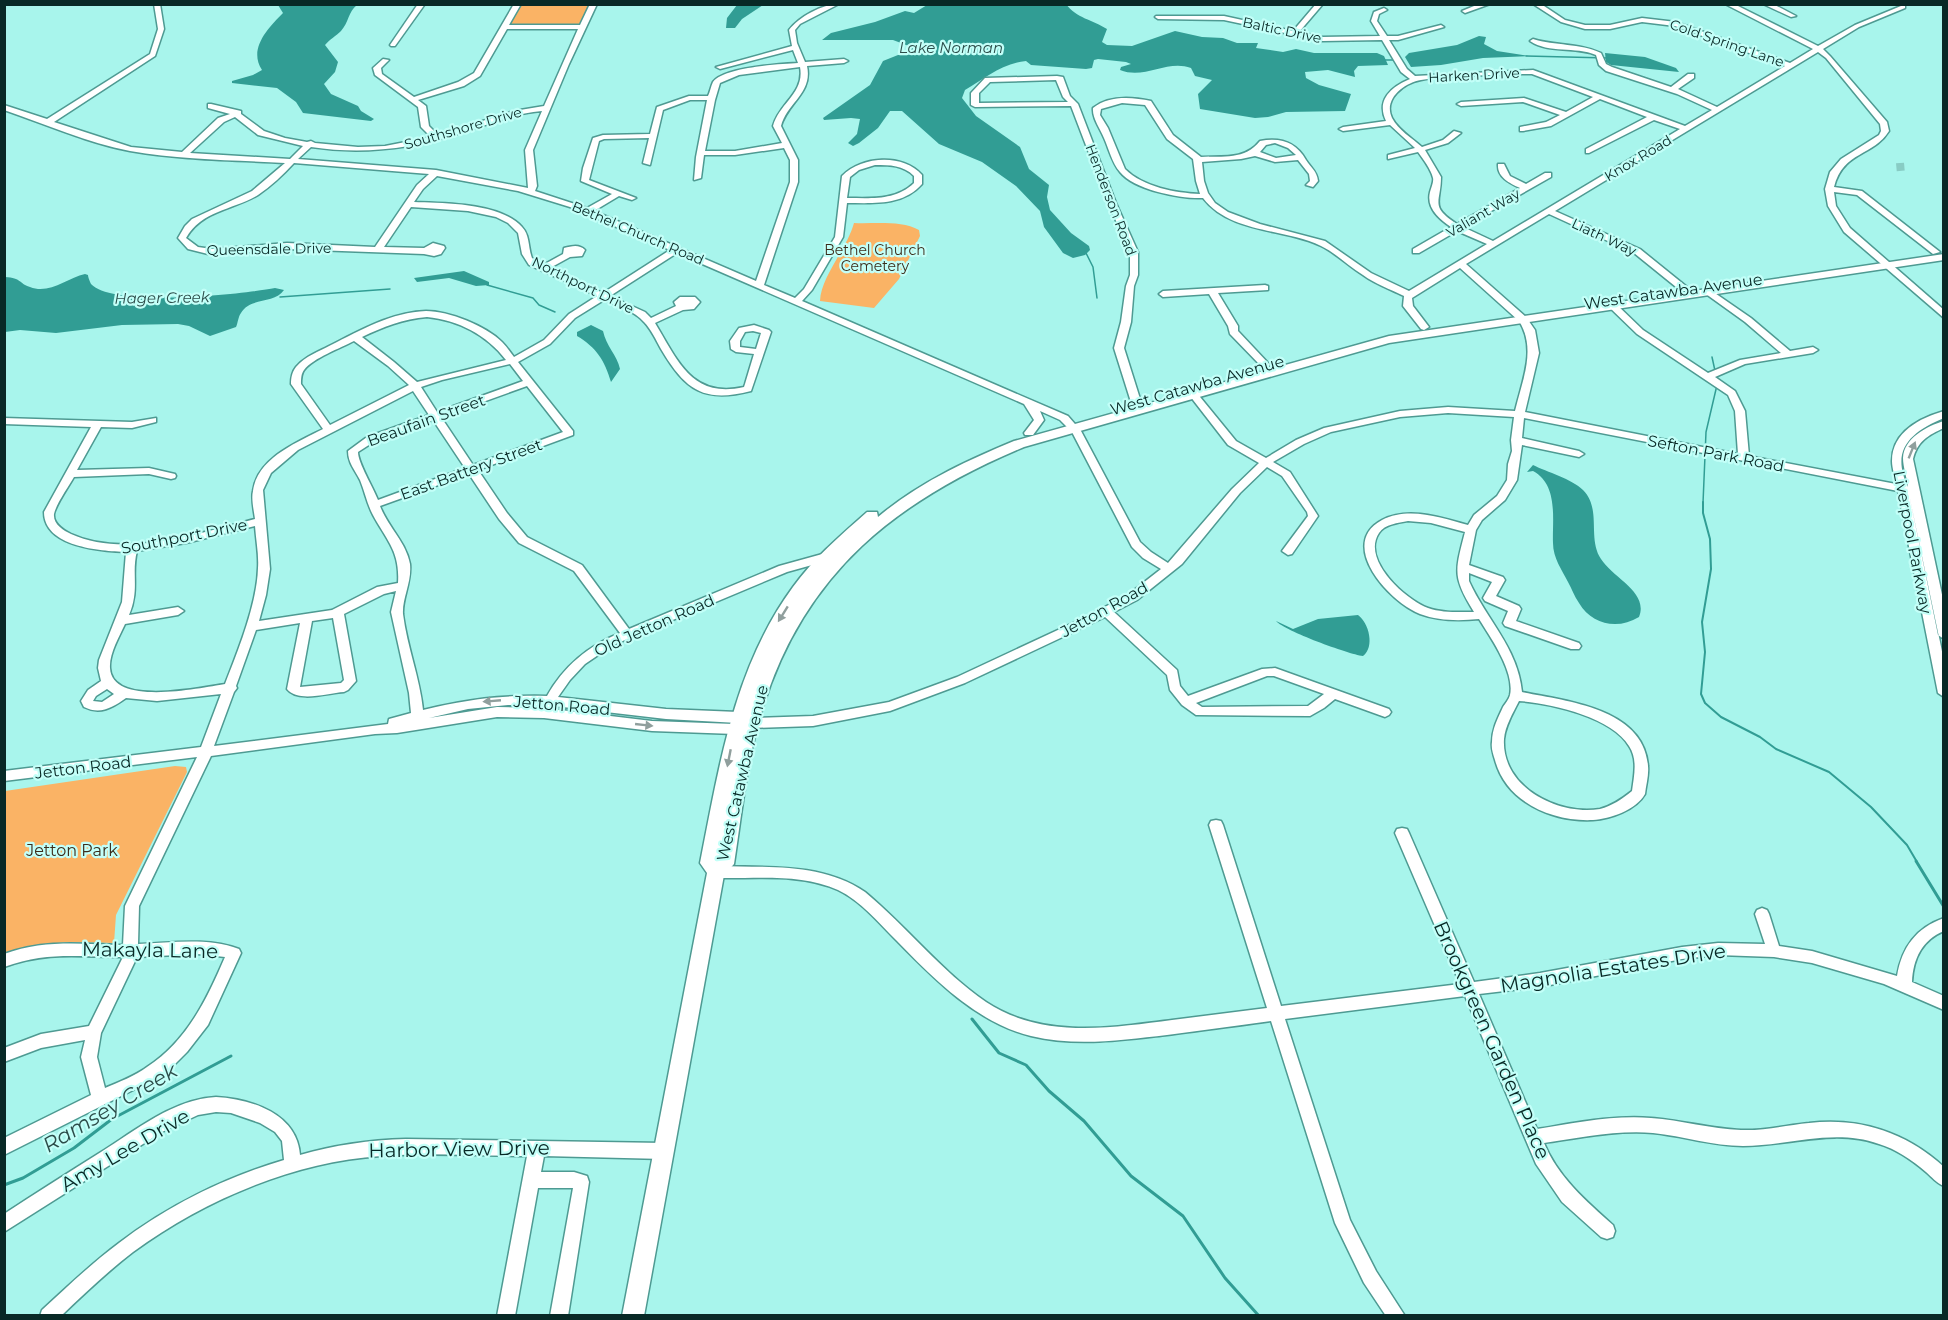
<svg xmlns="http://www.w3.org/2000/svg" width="1948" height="1320" viewBox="0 0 1948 1320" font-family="Montserrat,sans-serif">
<rect width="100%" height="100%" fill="#a8f5ec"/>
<!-- green -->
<g fill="#fab365">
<polygon points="518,5 594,5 583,27 506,26"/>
<path d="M854 223C874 224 901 220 919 230L920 236 899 279 874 308 820 301C821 276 847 249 854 223Z"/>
<path d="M175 766 186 767 187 772 116 915 114 943C76 942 40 940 5 954V791Z"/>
</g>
<!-- water -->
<g fill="#319d94">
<path d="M1066 4C1076 18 1093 20 1107 29L1102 42 1107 45 1132 46 1175 31 1202 37 1223 38 1237 43H1258L1256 48 1283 52 1296 49 1314 53H1377L1384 56 1388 65 1358 66 1354 71 1355 77 1328 70 1305 72 1306 78 1319 85 1351 94 1345 111 1286 112 1268 117 1255 118 1200 109 1198 94 1212 80 1195 76 1191 68C1167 59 1145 80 1120 70L1121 67 1131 64 1126 62 1098 59 1094 60 1092 68 1086 69 1031 65 1026 61C1000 64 985 79 965 90L962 98 976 116 1020 147 1029 169 1049 185 1047 197 1050 210 1071 233 1089 246 1090 250 1085 255 1073 258 1063 253 1044 227 1040 211 1016 186 982 162 939 144 902 111H890L878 128 859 143 853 146 848 143 857 134 860 119 851 118 824 120 823 118 870 85 883 61 903 53 909 46 893 40H822L831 33 875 22 905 11 914 13 927 5Z"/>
<path d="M278 5H357C348 12 349 22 341 31 336 36 330 39 325 45L338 62 335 72 324 84 331 94 358 106 361 111 374 119 371 121 303 113 296 102 277 88 232 83V81L253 75 262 70C248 49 268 28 283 13Z"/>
<polygon points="737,5 737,4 763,5 742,19 735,28 726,28 727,18"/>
<polygon points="1479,36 1486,37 1484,44 1497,51 1529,56 1483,58 1441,65 1411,67 1405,57 1409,53 1457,45"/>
<polygon points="1605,53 1645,57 1676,68 1679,72 1611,65 1606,62"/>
<polygon points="464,271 489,282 489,285 476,286 449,278 417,282 414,278"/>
<path d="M85 274 88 275C88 277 90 282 91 284 113 308 243 294 275 288L284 290C275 304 250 297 241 313 238 317 238 323 236 327L210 336 189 326 178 324 122 325 56 333 20 330 5 332V277C22 278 18 283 30 287 49 295 67 278 85 274Z"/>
<path d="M591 325 603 331C606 346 617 355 620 369L611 382C605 361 596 347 577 336V332Z"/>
<path d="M1533 465C1547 472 1572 479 1583 490 1602 509 1587 538 1601 559 1613 578 1649 592 1639 617 1618 630 1592 625 1579 603 1574 596 1572 589 1568 582 1562 570 1553 558 1553 543 1552 521 1559 485 1533 471L1527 472Z"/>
<path d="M1358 615C1369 623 1375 647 1363 656 1348 654 1285 631 1276 621L1293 629 1318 619Z"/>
</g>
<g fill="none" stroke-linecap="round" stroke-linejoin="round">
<!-- stream-far2 -->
<g stroke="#319d94" stroke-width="1.5">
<polyline points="1526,56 1608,58"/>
<polyline points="1383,60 1395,60"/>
<polyline points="1085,251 1093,267 1097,298"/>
<polyline points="487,285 533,298 539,305 555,312"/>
<polyline points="280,297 390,289"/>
<polyline points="1712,357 1717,380"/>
<polyline points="1703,503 1706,432 1717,385"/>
</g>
<!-- stream-far1 -->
<polyline stroke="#319d94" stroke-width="2" points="1703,502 1703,513 1710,539 1711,569 1702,622 1705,652 1701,694 1705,703 1721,717 1760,737 1776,749 1829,772 1871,807 1907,845 1917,862"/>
<!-- stream -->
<g stroke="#319d94" stroke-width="3">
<polyline points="1916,861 1944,907"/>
<polyline points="972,1019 999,1053 1026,1065 1049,1091 1084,1121 1131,1176 1183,1216 1225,1278 1259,1316"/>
<polyline points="4,1185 23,1178 74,1148 112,1119 231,1056"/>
</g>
<!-- minor-tunnel -->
<polyline stroke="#88ccc4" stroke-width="8" stroke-dasharray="8 4" stroke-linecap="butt" points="1900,163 1901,174"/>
<defs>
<g id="minor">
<path d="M154 4H160L164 29 155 56 54 122 131 147 182 152 218 118 230 114 208 108V104H211L241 111V114L264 131 285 138 307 142 311 141 315 143 358 147 385 146 431 137 421 127 418 107 375 75 373 68 383 59 389 60 381 68 382 74 414 97 458 82 474 73 514 4H521L509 25H580L590 4H597L569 64 533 150 537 186 535 191 587 208 612 194 581 181 583 168 593 138 603 135 650 134 657 107 689 96H708C710 92 711 86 713 82 724 67 780 64 798 63L793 50 720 69 716 67 792 46 789 30C799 17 822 4 839 4L800 24 795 30 797 43 805 62 844 59 848 61 844 63 807 66C813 93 787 103 781 126L798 160V182L764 285 795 298 804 289 835 237 842 176C861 156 903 153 922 175V184C903 206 873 203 847 203L843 237 812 290 802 301 1068 416 1081 431 1140 542 1151 552 1168 563 1232 489 1259 463 1228 445 1190 396V392H1196L1236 441 1266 458 1296 440 1324 428 1400 411 1448 407 1515 411C1522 381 1537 349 1519 321L1460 268 1412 298 1413 306 1429 327 1424 330 1421 329 1403 306 1404 296C1390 289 1375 284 1363 275 1348 266 1336 253 1321 246 1284 228 1231 234 1203 198 1181 199 1134 190 1120 172 1112 163 1109 149 1104 138 1100 128 1092 118 1093 108 1109 95 1132 97 1151 101L1173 135 1201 157C1223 156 1245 160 1260 141 1281 137 1296 142 1306 160 1311 168 1317 171 1318 181L1313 187 1306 185 1310 181 1309 174 1298 160 1275 162 1255 156 1241 159 1202 162 1204 181 1208 193 1215 203 1228 212 1260 224 1325 241 1371 273 1409 291 1487 244 1457 231 1419 253H1413V249L1451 227C1439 219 1426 208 1430 192 1431 188 1434 182 1433 178 1431 169 1423 159 1418 152L1388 159V155L1415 148 1390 125 1343 131 1339 129 1343 127 1386 121C1376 100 1391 87 1410 79L1401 72 1382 40 1322 41 1224 20 1158 19 1155 17 1156 16H1224L1293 31 1316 4H1323L1299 32 1322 37 1380 36 1371 21 1374 12 1384 8 1387 10 1379 14 1377 21 1387 36H1398L1441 25 1444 27 1398 40H1389L1407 69 1415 76 1533 70 1685 126 1712 110 1677 94 1606 71 1599 65 1596 55C1575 46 1549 54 1530 41L1533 39C1555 46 1580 43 1601 53L1606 64 1612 67 1671 87 1688 74H1694V78L1678 89 1717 107 1785 66 1675 26 1642 22 1610 29H1585L1561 22 1533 4H1541L1565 20 1585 25H1610L1642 18 1676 22 1790 63 1813 49 1725 4H1734L1818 46 1855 25 1901 6H1905V8L1859 27 1823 49 1830 56 1887 122 1889 131C1874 156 1843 151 1834 187L1862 191 1940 252 1933 254 1857 195 1834 192 1836 206 1850 228 1944 310V318L1844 232 1828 206 1825 189 1830 172 1841 159 1879 135 1881 131 1880 124 1826 58 1818 52 1555 211 1640 249 1687 287V291H1681L1634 253 1549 214 1466 264 1526 317 1535 330 1539 353 1525 412 1738 454 1735 411 1728 395 1637 334 1608 306 1610 304H1616L1643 330 1708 373 1740 360 1781 353 1745 322 1706 294 1705 292 1709 289 1751 318 1790 351 1813 347 1818 350 1813 353 1745 364 1715 377 1735 391 1745 411 1749 456 1896 484C1895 477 1892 468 1892 461 1892 432 1920 418 1944 411V418C1911 432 1890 449 1908 487 1907 478 1903 467 1903 458 1904 438 1927 426 1944 421V428C1928 435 1917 442 1913 459L1944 604V639L1938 635 1909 494 1944 661V697L1938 693 1898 491 1524 418 1522 438 1579 451 1584 454 1579 457 1522 445 1517 480 1505 500 1482 520 1476 530 1469 565 1503 577 1505 580 1496 596 1519 606 1521 609 1516 621 1579 643 1581 646 1579 649H1571L1505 626 1503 623 1508 611 1485 601 1483 598 1492 582 1469 573V581C1486 619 1518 648 1522 692 1566 701 1644 708 1648 766 1649 775 1646 785 1645 794 1636 810 1610 819 1593 820 1552 822 1506 802 1495 760 1493 754 1491 748 1492 742 1492 729 1498 718 1503 707 1505 704 1509 699 1510 695 1515 672 1491 638 1479 619 1459 621 1439 621 1420 614 1389 602 1337 544 1382 520 1409 506 1442 518 1468 525L1474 515 1497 496 1507 480 1508 464 1512 451 1511 440 1514 417 1448 413 1400 417 1331 432 1304 444 1273 462 1290 472 1318 516 1292 554 1288 555 1282 551 1308 516 1307 512 1282 476 1267 467 1240 493 1182 564 1137 600 1114 612 1177 670 1180 686 1188 696 1262 669 1275 668 1389 709 1391 712 1389 715 1385 717 1335 699 1324 708 1310 716 1196 715 1182 705 1170 690 1167 675 1105 617 965 683 890 711 813 726 752 728 735 734 652 731 544 718 497 717 397 733 375 734 211 756 139 906 138 944C171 943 207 937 239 949L241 953 208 1025 187 1052 174 1065 157 1078 4 1155V1138L91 1095 81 1057 85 1040 41 1048 4 1062V1048L41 1034 89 1026 123 957C78 957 48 951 4 967V954C44 939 82 944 123 945L125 906 197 757 4 781V771L201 747 221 694 157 701 126 698C112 708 100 715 84 707L81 701 88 690 101 681 98 668 99 660 122 602 126 552C100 551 44 547 44 512L91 427 4 424V418L132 422 156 418V422L132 428 101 427 77 470 149 468 175 474 176 476 175 478 171 479 149 474 74 477C69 486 56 504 54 514 53 524 63 530 71 534 125 559 199 533 255 519 254 511 251 499 253 491 257 458 298 442 323 429L291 384C291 378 292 372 296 367 305 356 320 351 331 345 361 330 392 312 426 311 449 311 486 326 502 342 507 347 510 352 514 357L544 340 569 314 597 296 529 265 522 254 518 233 508 223 496 217 468 211 411 207 384 247 424 248 433 243 444 246 445 248 441 254 434 256 424 254 287 249 212 255 188 249 178 238 185 226 192 219 252 191 285 163C234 160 181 160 130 151 88 143 45 124 4 110V105L47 119 150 54 158 29ZM507 29H578L544 106 514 111 438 135 429 126 426 106 418 100 464 86 480 76ZM800 67C805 93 779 103 773 126L782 143 735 151H705L715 100 720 83 739 75ZM1513 74H1532L1593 97 1566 112 1524 98 1461 102 1457 104 1461 106 1523 102 1560 115 1546 122 1520 127V131H1523L1551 126 1600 99 1647 117 1586 149V153H1589L1654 120 1680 129 1493 241 1463 227 1551 177V173H1545L1526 184 1510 176 1504 164H1498C1497 177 1509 183 1520 188L1457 224C1429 206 1441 203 1441 177L1425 150 1448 143 1461 133 1454 131 1443 140 1422 147C1412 138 1398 130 1392 118 1383 99 1404 83 1421 80 1448 75 1485 76 1513 74ZM690 100H707L696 157 694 180 701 178 704 155H735L784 148 790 160V182L756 281 594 211 619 196 632 200 636 198 589 180 599 141 604 139 649 138 643 163 650 165 663 110ZM1122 103 1145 105 1167 139 1193 159 1196 181 1200 194C1176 193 1143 187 1125 169L1108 128 1100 115 1101 109ZM542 111 525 150 528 188 436 170 298 159 311 147C363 155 411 149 461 133 488 125 514 113 542 111ZM235 117 258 135 303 146 290 159 190 153 224 122ZM1275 143 1288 148 1296 155 1276 158 1260 152 1266 145ZM294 163 429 174 417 185 375 247 287 243 212 249 198 247 186 238C202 210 233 210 258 195 271 186 283 175 294 163ZM875 165C890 165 903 165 914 176V183C895 201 871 198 847 198L850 177 859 170ZM437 176 518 191 570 207 670 250 603 293 550 268 570 257 582 256 585 250C579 244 572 246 564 248L563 254 543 265 532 258C528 248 530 235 522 227 501 203 444 203 414 202L423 189ZM677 253 1024 404 1034 420 1024 433 1025 435H1033L1044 420 1040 411 1060 420 1072 432 1132 547 1143 558 1161 569 1129 594 1090 615 957 677 889 702 813 716 751 718 738 712 666 709 558 697 570 680 585 664 613 645 787 572 830 560 832 557 826 553 779 566 629 629 582 565 527 537 507 513 478 470 573 435V431L518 362 550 344 575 318 604 300C617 306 635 311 644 322 651 329 656 340 661 349 686 391 704 403 751 391L771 332 769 330 754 325 739 328 730 341 731 349 736 352 754 354 745 384 744 387C692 399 678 361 655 323L683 310 694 309 700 302 695 297H680L674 302 676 306 651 318 645 312 610 296ZM427 317C458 320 487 335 506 360L417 382 394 362 362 337C383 327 403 319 427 317ZM753 331 761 333 756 349 740 347V341L745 332ZM354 341 388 366 409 385 330 425 301 384C301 379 301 374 304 370 313 358 341 348 354 341ZM510 364 523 381 437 412 421 387 442 380ZM527 386 563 432 473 465 441 417ZM413 391 429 415 367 437 348 451C348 463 355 470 360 480 365 492 367 504 373 515 387 541 400 551 398 583L377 587 332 610 259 621 266 595 270 569 263 490 271 473 298 450ZM433 420 465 468 378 500C373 487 358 463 358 452L375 441ZM469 474 499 519 519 543 574 571 620 633C588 646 564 666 547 696 500 695 468 699 423 710 420 678 407 647 403 614 402 598 412 582 410 564 406 542 388 527 380 506ZM1408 521 1431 523 1465 532C1455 571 1452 577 1474 612 1459 612 1442 613 1428 608 1406 600 1361 560 1379 533 1385 524 1398 523 1408 521ZM255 526C256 540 259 555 258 568 257 604 238 651 225 684 200 688 112 707 110 668 109 654 119 637 125 624L178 615 184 611 178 607 129 615C140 589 131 574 137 551L186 543ZM396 591 391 612 409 693 411 713 389 719 388 724 214 746 234 692 237 688 236 686 256 630 300 623 287 689C298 703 328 693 344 692L348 690 356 681 344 614 384 594ZM333 618 344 680 341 683 300 687 312 621ZM1267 676H1274L1324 694 1308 706 1202 707 1196 703ZM107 689 114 694 102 702 93 701 96 696ZM1519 701C1550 703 1612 717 1629 746 1638 759 1634 776 1632 791 1622 799 1612 806 1600 809 1558 816 1501 787 1504 739 1505 726 1513 713 1519 701ZM508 705H542L541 708 497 707 429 718 468 709ZM554 706 666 719 738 723 734 724 652 721 552 709ZM198 954 225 957C207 999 187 1041 147 1067 135 1076 119 1082 105 1088L97 1057 101 1033 137 957Z"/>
<polygon points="418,4 425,4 395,46 391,46 390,45"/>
<polygon points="1479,4 1490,4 1465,13 1462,11"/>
<polygon points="1763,4 1773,4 1796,16 1791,17"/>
<path d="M1057 76 1063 77 1070 96 1078 104 1116 203 1138 252V275L1134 286 1131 322 1124 348 1141 402 1136 405 1131 402 1114 348 1121 322 1126 286 1130 275V252L1108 203 1071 106 975 107 971 105V93L985 78ZM1056 80 1063 97 1068 102 979 103V93L990 82Z"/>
<polygon points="1265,285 1268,286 1268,290 1218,293 1238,326 1238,331 1270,365 1265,368 1262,367 1230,334 1228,326 1209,294 1163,297 1159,294 1163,291"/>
<path d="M1216 820 1221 821 1223 825 1281 1006 1460 984 1395 833 1397 829 1402 828 1407 829 1409 833 1474 982 1540 973 1682 947 1718 943 1765 944 1755 914 1757 910 1762 908 1767 910 1769 914 1779 946 1812 951 1897 976C1902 947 1916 928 1944 918V931C1922 940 1913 959 1912 982L1944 996V1010L1884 984 1812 963 1774 957 1718 955 1682 959 1540 987 1479 994 1537 1129C1575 1123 1613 1115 1651 1118 1681 1120 1711 1129 1741 1130 1764 1131 1787 1125 1809 1123 1859 1117 1906 1132 1944 1167V1186C1936 1183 1932 1177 1926 1172 1912 1160 1896 1149 1879 1144 1833 1128 1789 1146 1743 1146 1713 1146 1683 1136 1653 1133 1616 1130 1579 1138 1544 1143 1558 1177 1586 1201 1613 1225L1615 1231 1613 1237 1607 1239 1601 1237 1562 1202 1536 1164 1465 996 1285 1019 1350 1220 1376 1271 1405 1316H1386L1364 1283 1335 1223 1271 1021C1237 1026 1202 1030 1167 1035 1123 1040 1076 1047 1031 1036 977 1023 934 979 896 940 878 922 861 901 838 890 801 873 755 879 716 878L711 876 709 872 711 868 716 866C767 868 821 862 865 892 907 927 941 971 986 1002 1042 1039 1110 1028 1172 1020 1204 1016 1235 1012 1267 1008L1209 825 1211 821Z"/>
<path d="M216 1097C252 1099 297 1114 300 1155 334 1145 370 1140 406 1139L664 1143 670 1145 672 1151 670 1157 664 1159 544 1156 541 1172H574L587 1176 589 1182 568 1316H550L573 1188H538L515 1316H497L527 1156C479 1156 430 1152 381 1156 293 1162 204 1200 133 1252 108 1271 84 1294 61 1316H40L42 1310C67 1287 92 1263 119 1243 167 1206 226 1177 284 1160L282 1141 275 1132 260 1123 231 1113 216 1112 198 1115 162 1132 4 1232V1214C36 1193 69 1172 101 1152 136 1130 174 1099 216 1097Z"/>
</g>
<path id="major" d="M1944 254V260L1389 343 1024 447C897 500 805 572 763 707 747 758 742 812 734 864L724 875 644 1316H622L707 873 700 863C719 767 734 667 793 587 814 558 841 535 867 512H877L878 517C918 483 966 461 1014 441L1389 336Z"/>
</defs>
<!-- minor casing -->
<use href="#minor" stroke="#4e9a92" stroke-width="3"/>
<!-- major casing -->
<use href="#major" stroke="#4e9a92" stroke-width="3"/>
<!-- minor -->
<use href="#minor" fill="#fff" fill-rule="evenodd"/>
<!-- major -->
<use href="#major" fill="#fff" fill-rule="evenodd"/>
</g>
<!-- one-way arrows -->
<defs><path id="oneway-solid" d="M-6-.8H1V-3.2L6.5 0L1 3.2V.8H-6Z" transform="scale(1.5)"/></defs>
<g fill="#909f9d">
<use href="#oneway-solid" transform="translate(1912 450) rotate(-68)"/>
<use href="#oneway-solid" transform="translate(783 614) rotate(122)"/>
<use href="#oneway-solid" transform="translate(492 701) rotate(175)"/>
<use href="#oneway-solid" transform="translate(644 725) rotate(6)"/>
<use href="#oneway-solid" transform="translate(729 758) rotate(101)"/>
</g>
<g text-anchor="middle" stroke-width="4.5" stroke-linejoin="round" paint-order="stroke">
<!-- far-street labels -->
<g font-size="14" fill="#082926" stroke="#c3fff8">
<text transform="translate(1282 30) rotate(12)" y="5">Baltic Drive</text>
<text transform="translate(1727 43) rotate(19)" y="5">Cold Spring Lane</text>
<text transform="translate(1474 75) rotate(-3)" y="5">Harken Drive</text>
<text transform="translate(463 128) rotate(-16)" y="5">Southshore Drive</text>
<text transform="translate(1638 158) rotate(-31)" y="5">Knox Road</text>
<text transform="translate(1111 200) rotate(69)" y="5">Henderson Road</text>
<text transform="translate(1483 213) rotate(-30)" y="5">Valiant Way</text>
<text transform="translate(638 233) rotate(23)" y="5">Bethel Church Road</text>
<text transform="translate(1604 237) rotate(25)" y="5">Liath Way</text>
<text transform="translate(269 249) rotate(-1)" y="5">Queensdale Drive</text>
<text transform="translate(583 285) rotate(26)" y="5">Northport Drive</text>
</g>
<!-- far-park labels -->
<g font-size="14" fill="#3c2c1a" stroke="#c3fff8">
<text x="875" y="255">Bethel Church<tspan x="875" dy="16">Cemetery</tspan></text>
</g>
<!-- far-water labels -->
<g font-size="15" font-style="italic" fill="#2c4c49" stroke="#c3fff8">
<text x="951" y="53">Lake Norman</text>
<text transform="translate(162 298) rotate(-1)" y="5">Hager Creek</text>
</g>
<!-- street labels -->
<g font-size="16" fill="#082926" stroke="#c3fff8">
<text transform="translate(1673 291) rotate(-8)" y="6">West Catawba Avenue</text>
<text transform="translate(1197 385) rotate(-16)" y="6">West Catawba Avenue</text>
<text transform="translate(426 420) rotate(-20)" y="6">Beaufain Street</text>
<text transform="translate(1716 453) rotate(11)" y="6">Sefton Park Road</text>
<text transform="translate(471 469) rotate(-20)" y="6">East Battery Street</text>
<text transform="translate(184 536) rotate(-11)" y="6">Southport Drive</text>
<text transform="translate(1913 542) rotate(79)" y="6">Liverpool Parkway</text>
<text transform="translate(1104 609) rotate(-29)" y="6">Jetton Road</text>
<text transform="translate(654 625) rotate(-24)" y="6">Old Jetton Road</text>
<text transform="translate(562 705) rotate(5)" y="6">Jetton Road</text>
<text transform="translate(83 767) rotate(-7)" y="6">Jetton Road</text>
<text transform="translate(742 773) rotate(-77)" y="6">West Catawba Avenue</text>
</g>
<!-- park labels -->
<g font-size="16" fill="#3c2c1a" stroke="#c3fff8">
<text x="72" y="856">Jetton Park</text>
</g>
<!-- near-street labels -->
<g font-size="20" fill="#082926" stroke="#c3fff8">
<text transform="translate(150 950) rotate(1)" y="7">Makayla Lane</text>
<text transform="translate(1613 968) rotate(-9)" y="7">Magnolia Estates Drive</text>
<text transform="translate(1492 1040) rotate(66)" y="7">Brookgreen Garden Place</text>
<text transform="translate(459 1149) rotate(-1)" y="7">Harbor View Drive</text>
<text transform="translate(125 1150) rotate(-30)" y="7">Amy Lee Drive</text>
</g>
<!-- near-water labels -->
<g font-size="21" font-style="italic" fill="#2c4c49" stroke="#c3fff8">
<text transform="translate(110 1108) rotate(-31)" y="7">Ramsey Creek</text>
</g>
</g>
<!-- border -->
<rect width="1948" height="1320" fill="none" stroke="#082926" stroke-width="12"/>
</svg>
